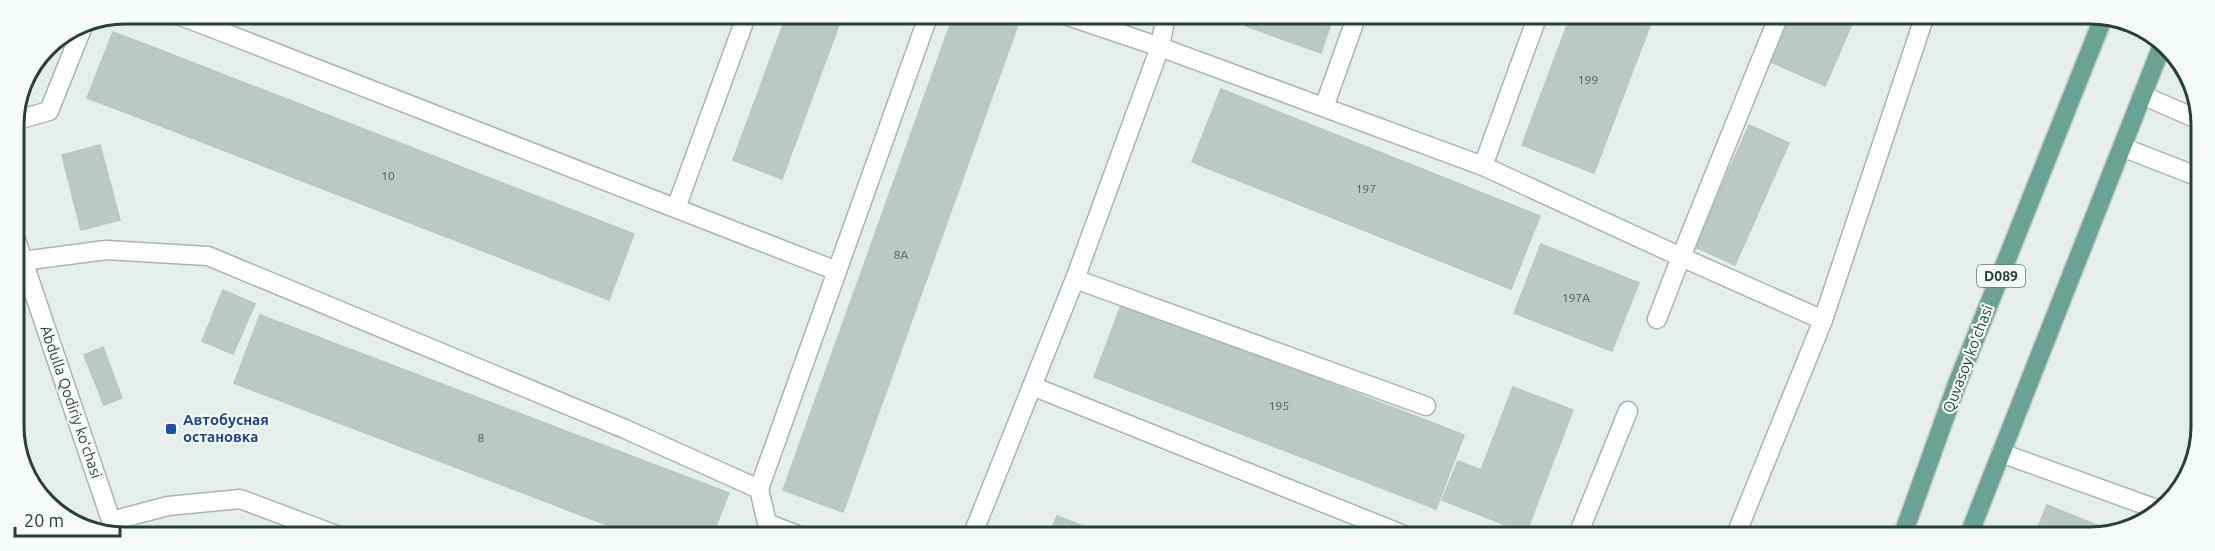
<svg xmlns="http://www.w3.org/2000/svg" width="2215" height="551" viewBox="0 0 2215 551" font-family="Ubuntu,sans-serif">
<rect width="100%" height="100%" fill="#e5eeea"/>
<!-- building -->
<g fill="#bac9c3" stroke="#b7c8c1" stroke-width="1.5">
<polygon points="787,14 843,14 782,179 733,160"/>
<polygon points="954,14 1007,14 1020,19 843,512 783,490"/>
<polygon points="1250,15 1334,15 1321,53 1246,26"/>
<polygon points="1571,15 1654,15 1594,173 1522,145"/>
<polygon points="1791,15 1856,15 1825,86 1771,62"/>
<polygon points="113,32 168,53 143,119 87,98"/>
<polygon points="168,53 634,234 609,300 143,119"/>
<polygon points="1221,89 1540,216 1511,289 1192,162"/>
<polygon points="1749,125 1789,143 1735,265 1695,247"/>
<polygon points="100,145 120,220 81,230 62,155"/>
<polygon points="1541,244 1639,283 1612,351 1514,313"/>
<polygon points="223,290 255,304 233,354 202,341"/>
<polygon points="1122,303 1464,435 1436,509 1094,377"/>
<polygon points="260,315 729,493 712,536 636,536 234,383"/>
<polygon points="103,347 122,398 104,405 84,355"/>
<polygon points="1513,387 1573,410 1526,533 1442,500 1458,461 1481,470"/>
<polygon points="2047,505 2112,531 2097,537 2034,537"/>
<polygon points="1057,516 1108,536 1049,536"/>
</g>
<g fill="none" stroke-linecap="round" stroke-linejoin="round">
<defs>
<g id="service">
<polyline points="176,14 837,271"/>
<polyline points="1065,15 1160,47 1483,166"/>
<polyline points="1538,15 1483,166 1681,257 1779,15"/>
<polyline points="2142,95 2199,120"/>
<polyline points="1324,107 1357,15"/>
<polyline points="14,121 49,111 85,21"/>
<polyline points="2122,147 2199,177"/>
<polyline points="676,208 747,14"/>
<polyline points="15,262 106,250 208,256 625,429 759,489 767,523 800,536"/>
<polyline points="1075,279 1426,406"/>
<polyline points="1657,319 1681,257 1823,320"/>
<polyline points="1032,386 1409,537"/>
<polyline points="2001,453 2162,511"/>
<polyline points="759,489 929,14"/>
<polyline points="111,521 168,506 240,499 339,536"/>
<polyline points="972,536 1075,279 1160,47 1166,15"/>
<polyline points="1577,537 1628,411"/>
<polyline points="1735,537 1823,320 1925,15"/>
</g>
<polyline id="tertiary" points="14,234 116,535"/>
<g id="primary">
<polyline points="1902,537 1957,384 2104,16"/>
<polyline points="1968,537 2163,43"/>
</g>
</defs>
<!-- service casing -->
<use href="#service" stroke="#a7b6b1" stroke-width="21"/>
<!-- tertiary casing -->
<use href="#tertiary" stroke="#a7b6b1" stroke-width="21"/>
<!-- primary casing -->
<use href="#primary" stroke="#c2cac7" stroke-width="21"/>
<!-- service -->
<use href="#service" stroke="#fff" stroke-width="18"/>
<!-- tertiary -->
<use href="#tertiary" stroke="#fff" stroke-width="18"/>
<!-- primary -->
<use href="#primary" stroke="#6aa393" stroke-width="18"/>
</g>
<!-- markers -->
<rect fill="#1a4fb4" stroke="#f6faf8" stroke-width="2" x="165" y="423" width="12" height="12" rx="3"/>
<g text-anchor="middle" stroke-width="4.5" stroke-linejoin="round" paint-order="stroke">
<!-- number labels -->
<g font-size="12" fill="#4a625b">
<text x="1588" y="84">199</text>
<text x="388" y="180">10</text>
<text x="1366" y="193">197</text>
<text x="901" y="259">8А</text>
<text x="1576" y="302">197A</text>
<text x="1279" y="410">195</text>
<text x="481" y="442">8</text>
</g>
<!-- shield labels -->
<rect fill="#f6faf8" stroke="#637872" stroke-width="1.5" x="1977" y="265" width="48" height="22" rx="4.5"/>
<g font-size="14" font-weight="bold" fill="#244038">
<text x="2001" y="281">D089</text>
</g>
<!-- street labels -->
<g font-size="15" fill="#244038" stroke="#f6faf8">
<text transform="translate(1968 359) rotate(-69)" y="5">Quvasoy koʻchasi</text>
<text transform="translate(71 402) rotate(71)" y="5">Abdulla Qodiriy koʻchasi</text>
</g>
<!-- transit labels -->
<g font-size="15" font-weight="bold" fill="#164399" stroke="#f6faf8" text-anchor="start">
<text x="183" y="425">Автобусная<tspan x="183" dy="17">остановка</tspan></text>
</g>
</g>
<!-- crop -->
<path d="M0 0H2215V551H0ZM125 24H2090A101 101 0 0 1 2191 125V426A101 101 0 0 1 2090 527H125A101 101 0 0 1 24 426V125A101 101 0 0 1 125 24Z" fill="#f6faf8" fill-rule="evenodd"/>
<path fill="none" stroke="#244038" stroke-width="3" d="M125 24H2090A101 101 0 0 1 2191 125V426A101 101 0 0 1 2090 527H125A101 101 0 0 1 24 426V125A101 101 0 0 1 125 24Z"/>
<!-- scale -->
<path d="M15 527v9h105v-9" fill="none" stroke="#244038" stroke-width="3"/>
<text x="24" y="527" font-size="18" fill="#244038" stroke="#f6faf8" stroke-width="4.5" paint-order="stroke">20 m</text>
</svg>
